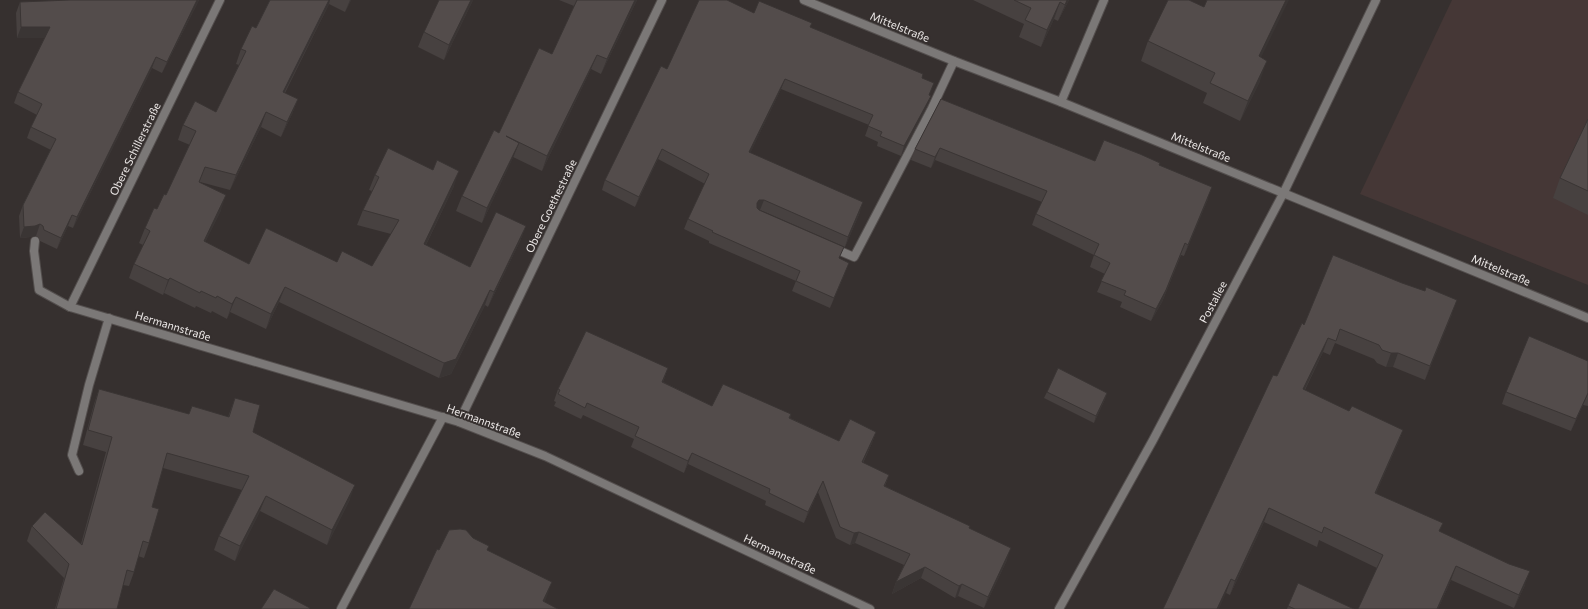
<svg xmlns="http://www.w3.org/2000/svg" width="1588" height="609" viewBox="0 0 1588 609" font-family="Commissioner,sans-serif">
<rect width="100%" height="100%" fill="#36302f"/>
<!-- built -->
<polygon fill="#453736" points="1452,0 1588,0 1588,285 1360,194"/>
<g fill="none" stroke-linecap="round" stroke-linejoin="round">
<defs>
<g id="service">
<polyline points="1061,102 1104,0"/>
<polyline points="35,241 34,251 39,290 70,307"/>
<polyline points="833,248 854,257 932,108 954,61"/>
<polyline points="79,471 72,455 89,385 109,318"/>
<polyline points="341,609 443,417"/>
</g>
<g id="minor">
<polyline points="220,0 70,307 459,422 545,456 870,609"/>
<polyline points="804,0 954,61 1061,102 1588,318"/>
<polyline points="459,422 662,0"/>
</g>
<polyline id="tertiary" points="1059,609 1153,440 1284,192 1376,0"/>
</defs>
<!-- service casing -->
<use href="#service" stroke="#534e4d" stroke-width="10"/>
<!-- minor casing -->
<use href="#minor" stroke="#534e4d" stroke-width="10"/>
<!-- tertiary casing -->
<use href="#tertiary" stroke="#534e4d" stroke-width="10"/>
<!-- service -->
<use href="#service" stroke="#7b7877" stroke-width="8"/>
<!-- minor -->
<use href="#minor" stroke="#7b7877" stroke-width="8"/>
<!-- tertiary -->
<use href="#tertiary" stroke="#7b7877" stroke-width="8"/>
</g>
<!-- wall -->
<g fill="#474140">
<polygon points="70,0 199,0 162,73 152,68 73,228 68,226 57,249 40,241 38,237 36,236 31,237 20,238 19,216 23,205 51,150 27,138 31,127 37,115 14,103 18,92 45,38 17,38 16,13 20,2"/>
<polygon points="270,0 351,0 345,12 329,4 285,93 298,99 292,114 281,137 261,127 230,190 200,182 221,210 205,242 249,264 337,262 372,266 391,234 357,225 363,210 372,191 369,190 375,175 454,186 426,245 470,267 526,226 520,241 488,307 485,305 451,374 439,378 279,302 266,329 230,312 227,319 212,311 211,313 196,306 195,308 164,293 163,295 129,278 134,264 143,245 139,243 145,228 166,195 190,145 178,140 183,125 216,112 239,65 236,64 241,49 256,28"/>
<polygon points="473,0 444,60 418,47 424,32"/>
<polygon points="559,0 637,0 601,74 591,69 542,171 513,157 482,223 456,211 462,196 499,133 552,54 574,6"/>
<polygon points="973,0 1069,0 1058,21 1054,19 1041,47 1019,37 1024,24"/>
<polygon points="810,27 922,78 929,95 931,96 927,106 901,156 877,146 878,142 865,136 869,125 781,89 750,153 860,212 845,247 760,210 839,259 845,273 830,308 792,291 796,281 709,243 709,241 684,229 688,219 705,184 658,159 635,207 602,190 605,180 667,69"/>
<polygon points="1148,41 1261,57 1260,81 1240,121 1203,103 1207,93 1141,61"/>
<polygon points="941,99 1095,161 1159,165 1208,199 1184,256 1181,255 1162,302 1151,321 1120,307 1122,302 1097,292 1105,274 1090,267 1094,255 1032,225 1036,214 1042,202 935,160 931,168 911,160 915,149"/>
<polygon points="1588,119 1588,215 1553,198 1560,178"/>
<polygon points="1452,314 1425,380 1393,367 1386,367 1377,363 1374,359 1335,343 1330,355 1323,352 1305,390 1349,411 1403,430 1398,443 1376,493 1440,532 1525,585 1514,608 1451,580 1438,609 1358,609 1377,568 1319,540 1317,547 1264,522 1230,595 1226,593 1277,376 1304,325"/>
<polygon points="1588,361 1588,406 1583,405 1571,431 1502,404 1506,392"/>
<polygon points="668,368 663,382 712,406 791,414 790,418 839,441 876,432 872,443 863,463 889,475 885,486 969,528 1007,560 984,608 958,596 955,598 921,578 892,594 896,582 904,565 855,543 850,545 836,538 818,492 804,523 765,505 766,501 688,464 684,473 631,447 634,439 583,415 581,419 554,406 556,402 554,401 558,389"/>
<polygon points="99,389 189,414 192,406 228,417 235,398 253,432 350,499 327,545 260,511 235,561 214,550 219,536 242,490 163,468 152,507 149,543 144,558 138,556 134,572 129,586 123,585 117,609 55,609 64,578 27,541 32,526 81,544 106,452 83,445 94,404"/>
<polygon points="1047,392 1107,393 1105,399 1094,423 1044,398"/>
<polygon points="1288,606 1354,609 1287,609"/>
</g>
<!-- shaded-wall -->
<g fill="#3a3534">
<polygon points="197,0 199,0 162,73 167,62"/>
<polygon points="329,0 330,0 329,4 277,107 283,92"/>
<polygon points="350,0 351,0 345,12"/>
<polygon points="471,0 473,0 444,60 449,45"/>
<polygon points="635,0 637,0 601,74 607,59"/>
<polygon points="1067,0 1069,0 1058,21 1065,5"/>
<polygon points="1286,0 1289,0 1252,76 1259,56"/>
<polygon points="1060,2 1054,19 1041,47 1047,30"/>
<polygon points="21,27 50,27 46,38 17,38"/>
<polygon points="597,55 591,69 542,171 547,156"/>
<polygon points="156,57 152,68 73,228 77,217"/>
<polygon points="1267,61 1260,81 1240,121 1248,101"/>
<polygon points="785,79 781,89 746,162 749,152"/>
<polygon points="931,96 927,106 901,156 904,146"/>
<polygon points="298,99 292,114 281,137 287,122"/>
<polygon points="266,112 261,127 230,190 236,175"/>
<polygon points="519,143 513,158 482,223 487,208"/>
<polygon points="940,148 935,160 931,168 935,157"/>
<polygon points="662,149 658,159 635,207 639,197"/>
<polygon points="459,171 454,186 419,259 424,244"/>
<polygon points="1212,187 1208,199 1184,256 1188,245"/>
<polygon points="226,195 221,210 198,256 204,241"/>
<polygon points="759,200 764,200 760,210 755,210 757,203"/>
<polygon points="863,202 860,212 845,247 848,237"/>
<polygon points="72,215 68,226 57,249 61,238"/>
<polygon points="40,224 36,236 31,237 20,238 24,227"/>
<polygon points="526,226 520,241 488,307 494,292"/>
<polygon points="1185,243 1162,302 1151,321 1156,309"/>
<polygon points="849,263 845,273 830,308 834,298"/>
<polygon points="170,278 164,293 163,295 168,280"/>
<polygon points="285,287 279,302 266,329 271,314"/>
<polygon points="490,290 485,305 451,374 439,378 444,363"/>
<polygon points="236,297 230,312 227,319 232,304"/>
<polygon points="1457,300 1452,314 1425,380 1430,366"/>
<polygon points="1328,338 1323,352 1298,403 1303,389"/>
<polygon points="1391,353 1398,353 1393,367 1386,367"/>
<polygon points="668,368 664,379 658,393 662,382"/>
<polygon points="1107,393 1105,399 1094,423 1096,416"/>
<polygon points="1588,393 1583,405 1571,431 1576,419"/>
<polygon points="1403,430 1398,443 1370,507 1375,493"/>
<polygon points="876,432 872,443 857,474 862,462"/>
<polygon points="692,453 688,464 684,473 688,461"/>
<polygon points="823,481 818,492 804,523 808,512"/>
<polygon points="355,485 350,499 327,545 332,530"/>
<polygon points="266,496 260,511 235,561 240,546"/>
<polygon points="1269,508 1264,522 1230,595 1235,581"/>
<polygon points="859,532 855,543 850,545 854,533"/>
<polygon points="1011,548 1007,560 984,608 988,597"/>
<polygon points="1456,566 1451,580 1438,609 1437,609"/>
<polygon points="925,567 921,578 892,594 896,582"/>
<polygon points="1530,571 1525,585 1514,608 1519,595"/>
<polygon points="1231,579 1226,593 1219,609 1217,609"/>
<polygon points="552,582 545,602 542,609 543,601"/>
<polygon points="962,584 958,596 955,598 959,586"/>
</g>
<!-- building -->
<g fill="#534c4b" stroke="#3a3534">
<polygon points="70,0 197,0 167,62 156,57 77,217 72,215 61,238 44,230 43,226 40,224 35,226 24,227 23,205 56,139 31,127 42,104 18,92 50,27 21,27 20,2"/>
<polygon points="270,0 329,0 283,92 298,99 287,122 266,112 236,175 205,167 199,182 226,195 204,241 249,264 266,228 337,262 342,251 372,266 399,220 363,210 379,177 375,175 388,148 433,170 437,160 459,171 424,244 470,267 496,212 526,226 494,292 490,290 456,359 444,363 285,287 271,314 236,297 232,304 217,296 216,298 201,291 200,293 170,278 168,280 134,264 150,231 145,228 154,208 157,209 164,194 166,195 196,131 183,125 195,101 216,112 246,51 241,49 252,26 256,28"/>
<polygon points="439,0 471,0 449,45 424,32"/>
<polygon points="577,0 635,0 607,59 597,55 547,156 506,136 519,143 487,208 462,196 494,130 499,133 539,48 552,54"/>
<polygon points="699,0 727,0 754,13 759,1 812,23 810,27 923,74 922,78 934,83 929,95 931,96 904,146 880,136 882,132 868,126 873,115 785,79 749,152 863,202 848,237 764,200 759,200 757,203 757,208 759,210 844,247 839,258 849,263 834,298 796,281 800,271 712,232 713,231 688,219 709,174 662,149 639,197 605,180 661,66 667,69"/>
<polygon points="1014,0 1067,0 1065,5 1060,2 1047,30 1025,20 1031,8"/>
<polygon points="1168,0 1189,0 1204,7 1207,0 1286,0 1259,56 1267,61 1248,101 1210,83 1215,73 1148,41"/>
<polygon points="941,99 1095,161 1104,140 1140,154 1160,163 1159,165 1212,187 1188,245 1185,243 1166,290 1156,309 1124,295 1126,291 1101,281 1110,263 1094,255 1099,244 1036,214 1047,191 940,148 935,157 915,149"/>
<polygon points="1588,119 1588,191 1560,178"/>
<polygon points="1333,255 1402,283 1425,291 1426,287 1457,300 1430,366 1398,353 1391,353 1382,350 1379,345 1340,329 1336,341 1328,338 1303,389 1349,411 1352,406 1403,430 1375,493 1443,523 1439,531 1509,564 1530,571 1519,595 1456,566 1437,609 1358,609 1383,555 1324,527 1322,533 1269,508 1235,581 1231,579 1217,609 1163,609 1273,375 1277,376 1302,323 1304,325"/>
<polygon points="586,331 668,368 662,382 712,406 723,384 791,414 789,418 839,441 850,419 876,432 862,462 889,475 884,486 970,526 969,528 1011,548 988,597 962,584 959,586 925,567 896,582 910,554 859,532 854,533 840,527 823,481 808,512 769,493 770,489 692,453 688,461 635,436 639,427 587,403 585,408 558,394 560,390 558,389"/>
<polygon points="1529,336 1588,361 1588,393 1576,419 1506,392"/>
<polygon points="1058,368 1107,393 1096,416 1047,392"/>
<polygon points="99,389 189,414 192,406 229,417 235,398 260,405 253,432 355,485 332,530 266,496 240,546 219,536 249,476 167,453 152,507 159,509 149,543 143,541 134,572 127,570 117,609 56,609 69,564 32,526 45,512 82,545 112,437 88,430"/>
<polygon points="460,529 466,530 473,538 489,546 487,550 552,582 543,601 558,609 409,609 437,549 439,550 449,530"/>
<polygon points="1298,583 1354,609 1295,609 1288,606"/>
<polygon points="274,589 310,608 309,609 261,609"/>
</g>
<g text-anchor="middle" stroke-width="4" stroke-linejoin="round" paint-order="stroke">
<!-- street labels -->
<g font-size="11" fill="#ede9e8" stroke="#36302f">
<text transform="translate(900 27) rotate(22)" y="4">Mittelstraße</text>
<text transform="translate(1201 147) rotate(22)" y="4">Mittelstraße</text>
<text transform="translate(135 149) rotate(-64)" y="4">Obere Schillerstraße</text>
<text transform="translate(551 206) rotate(-64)" y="4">Obere Goethestraße</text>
<text transform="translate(1501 270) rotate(23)" y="4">Mittelstraße</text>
<text transform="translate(1213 302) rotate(-62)" y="4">Postallee</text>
<text transform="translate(173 326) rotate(17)" y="4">Hermannstraße</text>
<text transform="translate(484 421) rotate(20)" y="4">Hermannstraße</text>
<text transform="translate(780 554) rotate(25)" y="4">Hermannstraße</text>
</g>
</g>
</svg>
